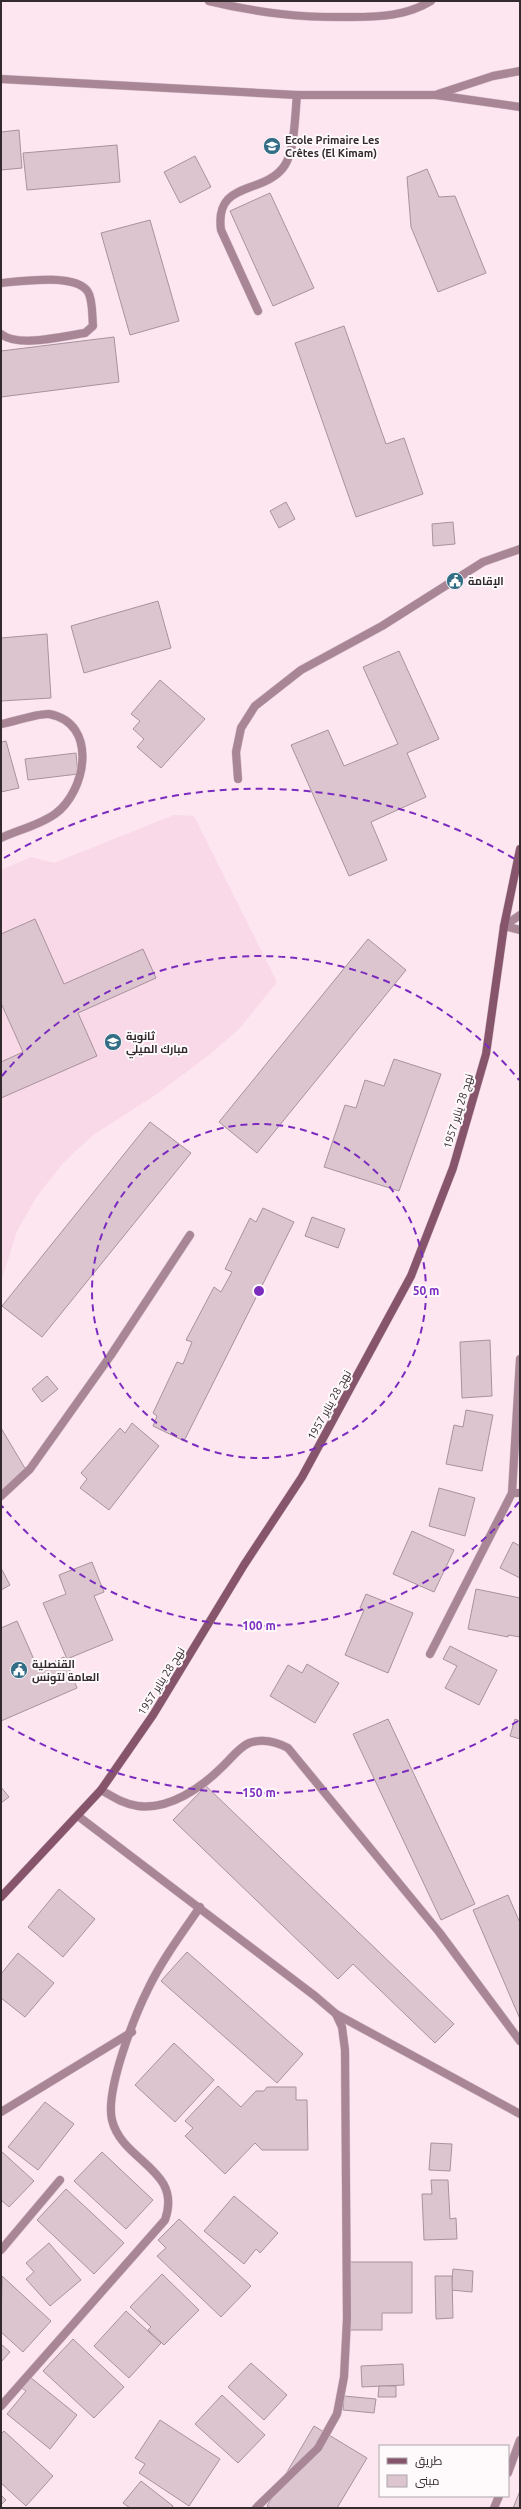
<svg xmlns="http://www.w3.org/2000/svg" width="521" height="2509" viewBox="0 0 521 2509" font-family="Ubuntu,Cairo,sans-serif">
<rect width="100%" height="100%" fill="#fee6f0"/>
<!-- built -->
<polygon fill="#f9d9e7" points="174,815 194,816 277,982 240,1028 209,1055 157,1094 93,1135 64,1162 37,1196 17,1231 1,1282 1,870 31,857 54,863"/>
<!-- building -->
<g fill="#dcc5cf" stroke="#a8929b">
<polygon points="19,130 22,168 1,170 1,132"/>
<polygon points="117,145 120,182 27,190 23,153"/>
<polygon points="195,156 211,187 180,203 164,172"/>
<polygon points="427,169 439,197 455,196 486,273 438,292 411,227 407,177"/>
<polygon points="270,193 314,288 273,306 230,211"/>
<polygon points="150,220 179,321 130,335 101,233"/>
<polygon points="344,326 386,444 404,438 423,494 356,517 295,343"/>
<polygon points="114,337 119,382 1,397 1,351"/>
<polygon points="286,502 295,519 279,528 270,511"/>
<polygon points="453,522 455,544 433,546 432,524"/>
<polygon points="158,601 171,648 84,673 71,626"/>
<polygon points="47,634 51,698 1,701 1,638"/>
<polygon points="399,651 439,739 407,753 426,797 371,822 387,860 349,876 291,745 328,730 344,766 398,744 363,667"/>
<polygon points="160,680 205,719 161,768 137,747 144,739 133,729 140,721 131,714"/>
<polygon points="6,741 19,788 1,792 1,742"/>
<polygon points="76,753 78,774 28,780 25,759"/>
<polygon points="35,919 64,984 143,949 156,978 78,1013 97,1056 1,1098 1,1062 23,1052 1,1003 1,934"/>
<polygon points="368,939 406,970 257,1153 219,1122"/>
<polygon points="394,1059 441,1074 399,1191 324,1167 345,1105 356,1108 365,1080 384,1086"/>
<polygon points="150,1122 191,1153 42,1337 2,1306"/>
<polygon points="263,1208 294,1222 184,1441 153,1426 157,1416 153,1413 177,1362 183,1364 192,1342 186,1340 214,1287 221,1292 232,1272 225,1269 250,1218 256,1222"/>
<polygon points="312,1217 345,1229 338,1248 305,1236"/>
<polygon points="490,1340 492,1396 462,1398 460,1342"/>
<polygon points="47,1376 58,1389 42,1402 32,1389"/>
<polygon points="466,1410 493,1415 482,1471 446,1464 454,1425 463,1427"/>
<polygon points="132,1423 159,1446 109,1510 80,1488 87,1479 81,1473 120,1428 125,1433"/>
<polygon points="1,1428 29,1475 1,1492"/>
<polygon points="439,1488 475,1498 465,1536 429,1526"/>
<polygon points="412,1531 454,1550 434,1592 393,1574"/>
<polygon points="513,1542 520,1546 520,1578 500,1568"/>
<polygon points="92,1562 104,1592 94,1596 113,1640 67,1659 43,1603 66,1594 59,1575"/>
<polygon points="1,1568 10,1585 1,1590"/>
<polygon points="476,1589 520,1598 520,1637 508,1635 508,1637 468,1629"/>
<polygon points="366,1594 413,1613 388,1673 345,1655 364,1610 360,1608"/>
<polygon points="17,1621 39,1671 56,1664 55,1661 64,1657 77,1688 1,1721 1,1628"/>
<polygon points="450,1646 497,1670 479,1705 445,1688 457,1666 443,1659"/>
<polygon points="307,1664 339,1683 315,1723 270,1696 288,1665 302,1673"/>
<polygon points="388,1719 475,1904 441,1920 353,1734"/>
<polygon points="515,1719 520,1721 520,1739 510,1736"/>
<polygon points="206,1786 454,2024 435,2043 353,1964 338,1979 173,1820"/>
<polygon points="1,1787 9,1797 1,1803"/>
<polygon points="59,1889 95,1919 63,1957 28,1927"/>
<polygon points="508,1895 520,1923 520,2019 473,1910"/>
<polygon points="187,1952 303,2054 277,2083 161,1981"/>
<polygon points="18,1953 54,1983 25,2017 1,1998 1,1974"/>
<polygon points="174,2043 214,2080 175,2122 135,2085"/>
<polygon points="218,2086 241,2107 256,2091 264,2091 267,2087 296,2087 296,2100 307,2100 308,2150 262,2150 255,2143 225,2174 185,2136 193,2128 185,2121"/>
<polygon points="45,2102 74,2124 38,2170 8,2147"/>
<polygon points="431,2143 452,2144 450,2171 429,2170"/>
<polygon points="1,2151 34,2181 9,2207 1,2200"/>
<polygon points="102,2152 153,2200 126,2229 74,2181"/>
<polygon points="431,2180 448,2180 450,2219 456,2218 457,2239 424,2240 422,2194 432,2194"/>
<polygon points="66,2189 124,2243 94,2274 37,2220"/>
<polygon points="234,2196 278,2233 260,2253 256,2249 244,2264 204,2231"/>
<polygon points="179,2219 251,2286 221,2317 157,2256 166,2248 158,2240"/>
<polygon points="49,2243 81,2280 50,2306 26,2279 34,2272 26,2263"/>
<polygon points="348,2262 412,2262 412,2313 382,2313 382,2330 348,2330"/>
<polygon points="453,2269 473,2271 472,2292 451,2290"/>
<polygon points="162,2274 199,2310 164,2345 148,2330 151,2327 130,2307"/>
<polygon points="2,2276 51,2321 23,2352 1,2332"/>
<polygon points="435,2276 452,2276 453,2318 436,2319"/>
<polygon points="126,2311 161,2343 129,2378 94,2346"/>
<polygon points="73,2339 124,2387 94,2418 43,2371"/>
<polygon points="1,2344 10,2352 1,2362"/>
<polygon points="251,2363 287,2395 264,2420 228,2387"/>
<polygon points="403,2364 404,2385 362,2387 361,2366"/>
<polygon points="25,2373 77,2415 50,2449 7,2414 26,2391 16,2384"/>
<polygon points="379,2386 396,2386 396,2397 378,2397"/>
<polygon points="222,2395 265,2435 238,2463 195,2424"/>
<polygon points="344,2396 376,2399 374,2413 343,2410"/>
<polygon points="160,2420 220,2459 189,2506 139,2473 145,2464 135,2458"/>
<polygon points="314,2426 367,2458 337,2508 271,2508 267,2506"/>
<polygon points="4,2431 53,2476 26,2506 1,2483 1,2434"/>
<polygon points="141,2481 173,2506 172,2508 130,2508 123,2503"/>
<polygon points="520,2491 520,2508 513,2508"/>
<polygon points="1,2495 6,2500 1,2505"/>
</g>
<g fill="none" stroke-linecap="round" stroke-linejoin="round">
<defs>
<g id="lane">
<path d="M209 1C259 13 301 18 351 17 380 17 406 16 431 1"/>
<path d="M1 283C21 281 77 273 88 292 93 300 92 316 93 326L85 333C64 336 18 348 1 334"/>
<path d="M258 311 221 230C214 179 265 196 285 165 295 149 295 114 297 95"/>
<polyline points="238,779 236,752 241,728 255,706 301,670 382,626 483,562 520,549"/>
</g>
<g id="street">
<polyline points="1,79 297,95 436,95 520,107"/>
<polyline points="438,94 493,76 520,71"/>
<path d="M1 724C12 722 39 713 49 714 99 723 86 792 55 814 40 825 18 830 1 838"/>
<polyline points="504,926 520,915"/>
<polyline points="504,926 520,930"/>
<polyline points="512,1493 520,1493"/>
<polyline points="1,1496 30,1469 111,1355 190,1235"/>
<polyline points="430,1654 512,1493 520,1359"/>
<path d="M101 1790C113 1797 124 1804 138 1806 169 1810 201 1788 222 1767 231 1759 238 1748 249 1743 263 1738 275 1741 288 1748L439 1932 520 2041"/>
<polyline points="78,1816 315,1996 336,2014 342,2027 345,2050 347,2319 344,2377 337,2414 318,2448 256,2508"/>
<polyline points="336,2014 520,2114"/>
<polyline points="1,2112 132,2032"/>
<polyline points="1,2250 60,2180"/>
<path d="M1 2406 165 2220C183 2169 122 2162 112 2120 105 2091 134 2017 148 1989 162 1960 182 1933 200 1907"/>
<polyline points="508,2473 520,2440"/>
<polyline points="494,2508 499,2496"/>
</g>
<polyline id="secondary" points="1,1897 101,1790 153,1715 244,1565 302,1477 411,1276 453,1168 486,1054 504,926 520,849"/>
</defs>
<!-- lane casing -->
<use href="#lane" stroke="#d9c4cd" stroke-width="9"/>
<!-- street casing -->
<use href="#street" stroke="#d9c4cd" stroke-width="9"/>
<!-- secondary casing -->
<use href="#secondary" stroke="#d9c4cd" stroke-width="9"/>
<!-- lane -->
<use href="#lane" stroke="#a98696" stroke-width="8"/>
<!-- street -->
<use href="#street" stroke="#a98696" stroke-width="8"/>
<!-- secondary -->
<use href="#secondary" stroke="#86556c" stroke-width="8"/>
</g>
<!-- distance rings -->
<g fill="none" stroke="#7b2cbf" stroke-width="2" stroke-dasharray="7 5">
<circle cx="259" cy="1291" r="167"/>
<path d="M519 1502A335 335 0 0 1 2 1506M2 1076A335 335 0 0 1 519 1080"/>
<path d="M518 1721A502 502 0 0 1 4 1724M4 858A502 502 0 0 1 518 861"/>
</g>
<!-- icons -->
<defs>
<symbol id="school-disc" viewBox="-11 -11 22 22"><circle r="9.5" fill="#336d86" stroke="#fef9fb"/><path d="M0-5L7-2L0 1L-7-2ZM-4 1L0 2.5L4 1V4Q0 6-4 4Z" fill="#fff"/></symbol>
<symbol id="civic-disc" viewBox="-11 -11 22 22"><circle r="9.5" fill="#336d86" stroke="#fef9fb"/><path d="M-.6-6.5H3V-4.5H.6V-3L4-1V1h2V6H-6V1h2V-1L-.6-3ZM-1.2 2.5V6h2.4V2.5Z" fill="#fff"/></symbol>
</defs>
<g fill-rule="evenodd">
<use href="#school-disc" x="262" y="136" width="20" height="20"/>
<use href="#civic-disc" x="445" y="571" width="20" height="20"/>
<use href="#school-disc" x="103" y="1032" width="20" height="20"/>
<use href="#civic-disc" x="9" y="1660" width="20" height="20"/>
</g>
<g text-anchor="middle" stroke-width="4" stroke-linejoin="round" paint-order="stroke">
<!-- poi labels -->
<g font-size="11" font-weight="bold" fill="#332a2e" stroke="#fef9fb" text-anchor="start">
<text x="285" y="144">Ecole Primaire Les<tspan x="285" dy="13">Crêtes (El Kimam)</tspan></text>
<text x="468" y="585">الإقامة</text>
<text x="126" y="1040">ثانوية<tspan x="126" dy="13">مبارك الميلي</tspan></text>
<text x="32" y="1668">القنصلية<tspan x="32" dy="13">العامة لتونس</tspan></text>
</g>
<!-- street labels -->
<g font-size="11" fill="#332a2e" stroke="#fef9fb">
<text transform="translate(458 1111) rotate(-73)" y="4">نهج 28 يناير 1957</text>
<text transform="translate(329 1405) rotate(-61)" y="4">نهج 28 يناير 1957</text>
<text transform="translate(161 1681) rotate(-58)" y="4">نهج 28 يناير 1957</text>
</g>
</g>
<circle cx="259" cy="1291" r="6" fill="#7b2cbf" stroke="#fef9fb" stroke-width="2"/>
<g font-size="12" text-anchor="middle" font-weight="bold" fill="#7b2cbf" stroke="#fef9fb" stroke-width="4" stroke-linejoin="round" paint-order="stroke">
<text x="426" y="1295">50 m</text>
<text x="259" y="1630">100 m</text>
<text x="259" y="1797">150 m</text>
</g>
<!-- border -->
<rect width="521" height="2509" fill="none" stroke="#332a2e" stroke-width="4"/>
<!-- legend -->
<rect x="379" y="2445" width="130" height="52" fill="#fef9fb" stroke="#ada6a9"/>
<rect x="387" y="2458" width="20" height="6" fill="#86556c" stroke="#ada6a9"/>
<text x="415" y="2465" font-size="12" fill="#332a2e">طريق</text>
<rect x="387" y="2475" width="20" height="12" fill="#dcc5cf" stroke="#ada6a9"/>
<text x="415" y="2485" font-size="12" fill="#332a2e">مبنى</text>
</svg>
